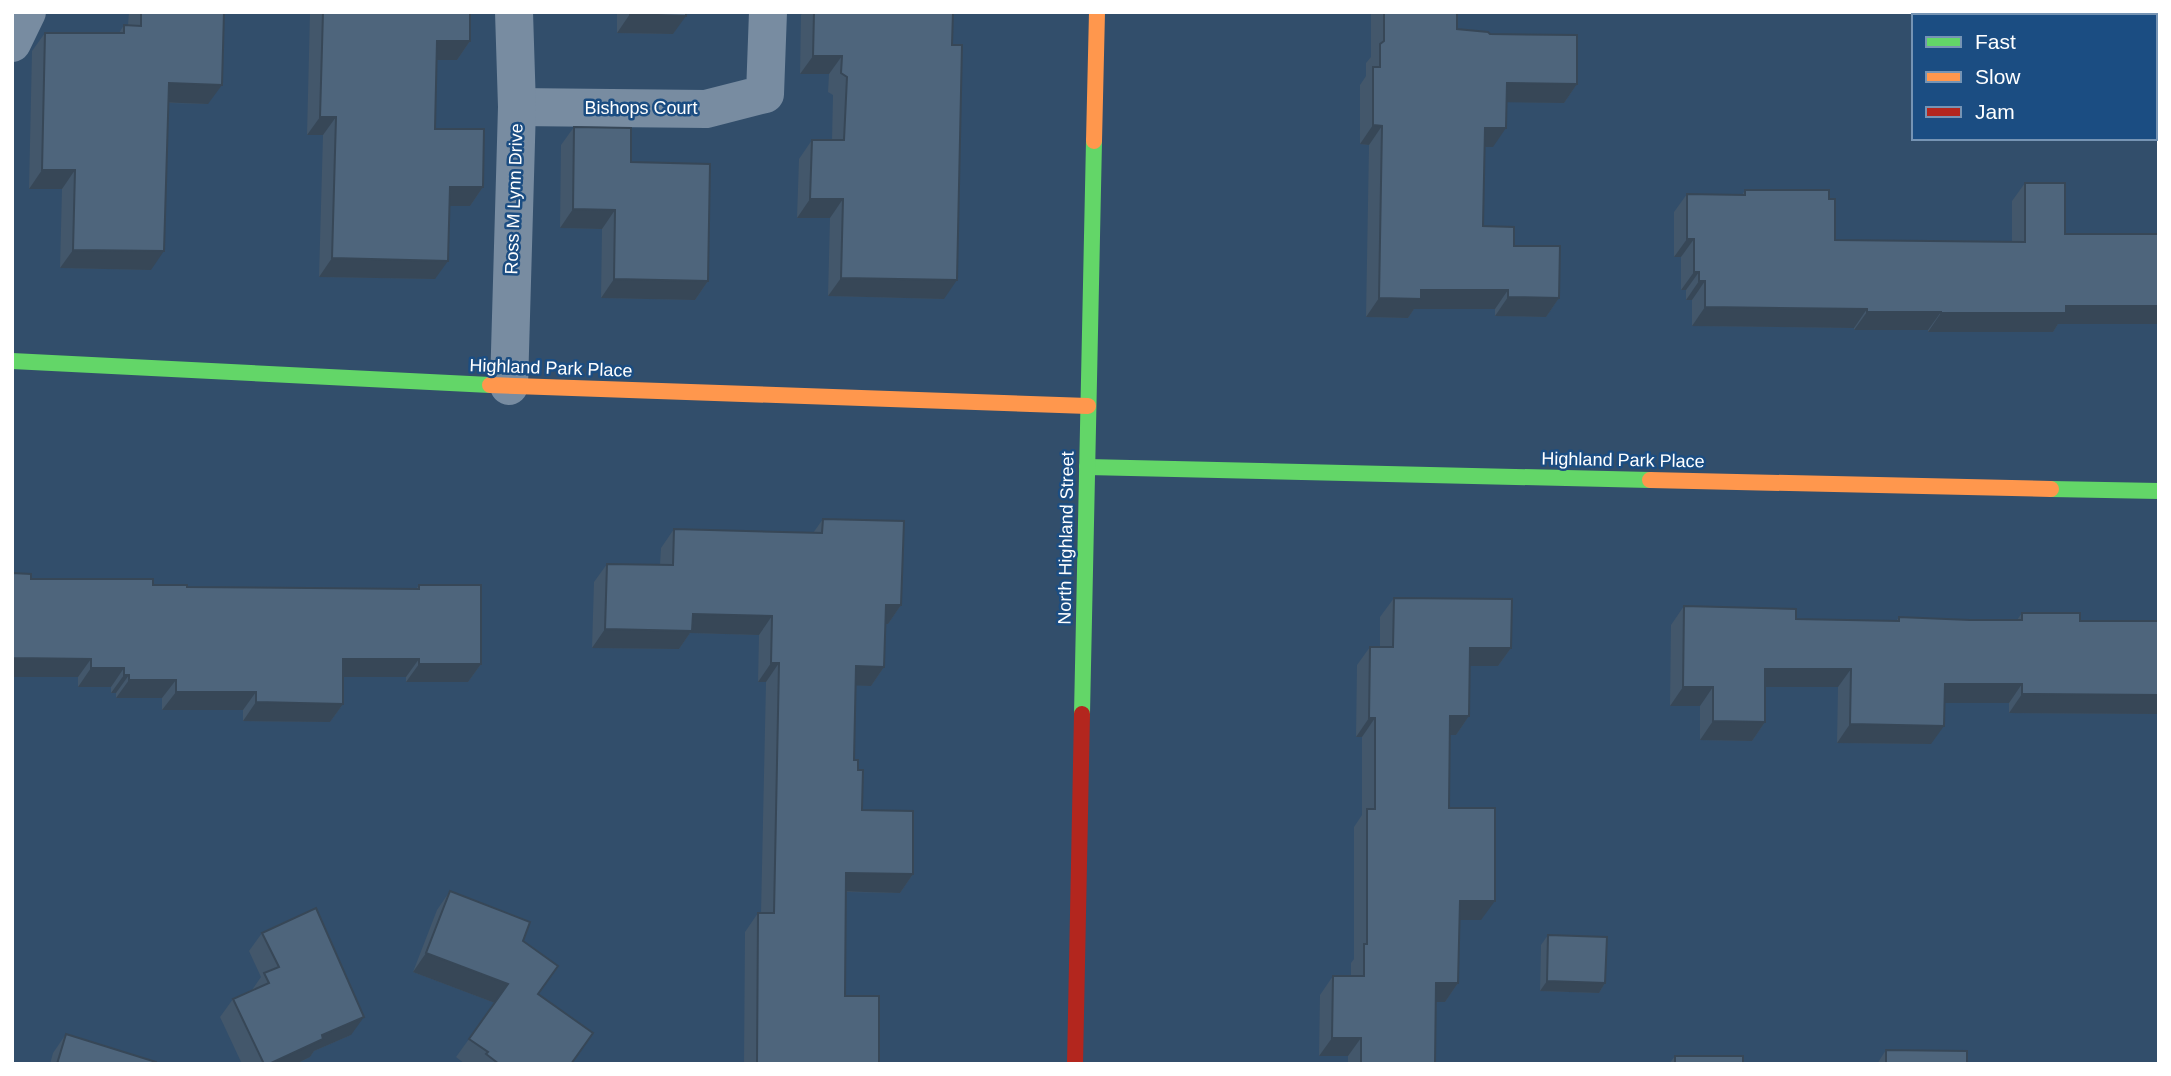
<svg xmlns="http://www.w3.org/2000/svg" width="2171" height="1076" viewBox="0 0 2171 1076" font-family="Helvetica,sans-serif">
<rect width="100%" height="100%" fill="#324e6b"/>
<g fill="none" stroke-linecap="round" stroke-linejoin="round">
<!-- street -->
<g stroke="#788ca1" stroke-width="38">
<polyline points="12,43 27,12"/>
<polyline points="517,107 706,109 765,94 768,12"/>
<polyline points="509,386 517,107 514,12"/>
</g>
<!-- fast -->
<g stroke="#63d668" stroke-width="16">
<polyline points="12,361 490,385"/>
<polyline points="1087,467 1650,480"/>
<polyline points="2051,489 2159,491"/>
<polyline points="1082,714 1094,141"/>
</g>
<!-- slow -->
<g stroke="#ff974d" stroke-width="16">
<polyline points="1094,141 1097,12"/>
<polyline points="490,385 1088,406"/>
<polyline points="1650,480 2051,489"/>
</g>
<!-- jam -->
<polyline stroke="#b3261e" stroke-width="16" points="1075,1064 1082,714"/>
</g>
<!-- wall -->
<g fill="#43576b">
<polygon points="129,12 224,12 208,104 169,103 151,270 60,268 62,189 29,189 32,51 45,33 119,33 124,25 128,25"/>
<polygon points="310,12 470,12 470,41 457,60 436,60 435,129 483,187 470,206 450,206 435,279 319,277 323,135 307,135"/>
<polygon points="617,12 686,12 673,34 617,33"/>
<polygon points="803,12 953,12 944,299 828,296 830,218 797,218 799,159 812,140 832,140 833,95 828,92 829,74 800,74 801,15"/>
<polygon points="1371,12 1457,12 1457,29 1490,34 1577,84 1564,103 1506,102 1493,147 1485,147 1483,226 1514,246 1559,298 1546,317 1495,316 1495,309 1414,309 1408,318 1366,317 1369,145 1360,144 1360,85 1366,76 1366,63 1371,57"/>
<polygon points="574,127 631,162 708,281 695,300 601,298 602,229 560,228 561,145"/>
<polygon points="2025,183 2065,234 2159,324 2058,324 2053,332 1928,332 1928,330 1854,330 1854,328 1692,326 1692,300 1686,300 1686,290 1681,290 1681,257 1674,257 1674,212 1687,194 1742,195 1745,190 1829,199 1835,240 2012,241 2012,201"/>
<polygon points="823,519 901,605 888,624 885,624 884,667 871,686 856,685 854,760 858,770 862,810 913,874 900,893 846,892 845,996 879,1064 744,1064 745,932 758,913 761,913 766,682 758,682 759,635 690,633 679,649 592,648 594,582 607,564 660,565 661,548 674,529 813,533"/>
<polygon points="12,573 31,579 187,587 416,589 419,585 481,664 468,682 406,682 406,677 343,677 343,704 330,722 243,721 243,710 162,710 162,698 116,698 116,693 111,693 111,687 78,687 78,677 12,677"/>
<polygon points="1394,598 1511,648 1498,666 1470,666 1469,716 1456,735 1449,735 1449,808 1481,920 1459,920 1458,983 1445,1002 1436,1002 1435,1064 1348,1064 1348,1056 1319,1056 1320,995 1333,976 1351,976 1351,963 1354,959 1354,827 1362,815 1362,737 1356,737 1357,665 1370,647 1380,647 1380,617"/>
<polygon points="1684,606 1796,619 1896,621 1899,617 1970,620 2017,620 2022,613 2080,621 2159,621 2159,714 2009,713 2009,703 1944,703 1931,744 1837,743 1838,687 1765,687 1765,722 1752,741 1700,740 1700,706 1670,706 1671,625"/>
<polygon points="450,891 523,941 538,994 571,1064 465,1064 456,1057 495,1003 413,972 437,910"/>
<polygon points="262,933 351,1035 314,1051 310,1057 296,1064 242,1064 220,1017 233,999 252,990 261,977 249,951"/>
<polygon points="1548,935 1605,983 1599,993 1540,991 1541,945"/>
<polygon points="66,1034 156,1064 50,1064 53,1053"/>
<polygon points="1886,1050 1967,1064 1877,1064"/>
<polygon points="1675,1056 1743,1064 1669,1064"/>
</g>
<!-- shaded-wall -->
<g fill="#374757">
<polygon points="630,14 686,16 673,34 617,33"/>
<polygon points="437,41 470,41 457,60 424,60"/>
<polygon points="813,56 842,56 829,74 800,74"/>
<polygon points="169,83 222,85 208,104 156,102"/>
<polygon points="1507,83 1577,84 1564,103 1494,102"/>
<polygon points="320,117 336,117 323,135 307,135"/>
<polygon points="1373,125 1382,126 1369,145 1360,144"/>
<polygon points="1485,128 1506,128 1493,147 1472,147"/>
<polygon points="42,170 75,170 62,189 29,189"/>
<polygon points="450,187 483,187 470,206 437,206"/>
<polygon points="810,199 843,199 830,218 797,218"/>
<polygon points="573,209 615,210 602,229 560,228"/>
<polygon points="1687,239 1694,239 1681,257 1674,257"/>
<polygon points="73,250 164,251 151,270 60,268"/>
<polygon points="332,258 448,261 435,279 319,277"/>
<polygon points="1694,272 1699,272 1686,290 1681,290"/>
<polygon points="841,278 957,280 944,299 828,296"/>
<polygon points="614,279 708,281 695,300 601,298"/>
<polygon points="1699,281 1705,281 1692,300 1686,300"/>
<polygon points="1421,290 1508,290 1495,309 1414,309 1408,318 1366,317 1379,298"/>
<polygon points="1508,297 1559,298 1546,317 1495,316"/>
<polygon points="2066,306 2159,306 2159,324 2058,324 2053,332 1928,332 1941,313"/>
<polygon points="1705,307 1867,309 1854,328 1692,326"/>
<polygon points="1867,312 1941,312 1928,330 1854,330"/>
<polygon points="886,605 901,605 888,624 872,624"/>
<polygon points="693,614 772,616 759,635 690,633 679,649 592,648 605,629"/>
<polygon points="1470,648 1511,648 1498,666 1457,666"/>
<polygon points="12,658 91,659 78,677 12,677"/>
<polygon points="343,659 419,659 406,677 330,677"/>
<polygon points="771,663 779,663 766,682 758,682"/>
<polygon points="419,664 481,664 468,682 406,682"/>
<polygon points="856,666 884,667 871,686 843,685"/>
<polygon points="91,668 124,668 111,687 78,687"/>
<polygon points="1765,669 1851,669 1838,687 1752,687"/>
<polygon points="124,675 129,675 116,693 111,693"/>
<polygon points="129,680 176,680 162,698 116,698"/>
<polygon points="1945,684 2022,684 2009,703 1932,703"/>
<polygon points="1683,687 1713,687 1700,706 1670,706"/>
<polygon points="176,692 256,692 243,710 162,710"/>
<polygon points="2022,694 2159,695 2159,714 2009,713"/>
<polygon points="256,702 343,704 330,722 243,721"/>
<polygon points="1450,716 1469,716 1456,735 1437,735"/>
<polygon points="1369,718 1375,718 1362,737 1356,737"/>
<polygon points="1713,721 1765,722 1752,741 1700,740"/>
<polygon points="1850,724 1944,726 1931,744 1837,743"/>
<polygon points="846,873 913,874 900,893 833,891"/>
<polygon points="1460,901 1495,901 1481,920 1447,920"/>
<polygon points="426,953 508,984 495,1003 413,972"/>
<polygon points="1547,981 1605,983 1599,993 1540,991"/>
<polygon points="1436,983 1458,983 1445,1002 1423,1002"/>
<polygon points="364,1017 351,1035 314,1051 310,1057 296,1064 269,1064 322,1035"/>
<polygon points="1332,1038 1361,1038 1348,1056 1319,1056"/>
</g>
<!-- building -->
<g fill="#4e657c" stroke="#374757" stroke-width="2">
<polygon points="141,12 224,12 222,85 169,83 164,251 73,250 75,170 42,170 45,33 124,33 124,25 141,26"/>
<polygon points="323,12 470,12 470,41 437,41 435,129 484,129 483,187 450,187 448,261 332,258 336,117 320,117"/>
<polygon points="630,12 686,12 686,16 630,14"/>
<polygon points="814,12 953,12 952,45 962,45 957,280 841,278 843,199 810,199 812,140 844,140 847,77 841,73 842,56 813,56"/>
<polygon points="1384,12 1457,12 1457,29 1488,32 1490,34 1577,35 1577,84 1507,83 1506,128 1485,128 1483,226 1514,227 1514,246 1560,246 1559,298 1508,297 1508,290 1421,290 1421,299 1379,298 1382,126 1373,125 1373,67 1380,67 1380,44 1384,41"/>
<polygon points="574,127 631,128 631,162 710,164 708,281 614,279 615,210 573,209"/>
<polygon points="2025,183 2065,183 2065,234 2159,234 2159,306 2066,306 2066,313 1941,313 1941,312 1867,312 1867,309 1705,307 1705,281 1699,281 1699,272 1694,272 1694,239 1687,239 1687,194 1745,195 1745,190 1829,190 1829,199 1835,199 1835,240 2025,242"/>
<polygon points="823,519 904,521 901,605 886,605 884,667 856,666 854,760 858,760 858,770 863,770 862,810 913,811 913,874 846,873 845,996 879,996 879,1064 757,1064 758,913 774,913 779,663 771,663 772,616 693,614 692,631 605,629 607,564 673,565 674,529 822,533"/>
<polygon points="12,573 31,574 31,579 153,579 153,585 187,585 187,587 419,589 419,585 481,585 481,664 419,664 419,659 343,659 343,704 256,702 256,692 176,692 176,680 129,680 129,675 124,675 124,668 91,668 91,659 12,658"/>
<polygon points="1394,598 1512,599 1511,648 1470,648 1469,716 1450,716 1449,808 1495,808 1495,901 1460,901 1458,983 1436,983 1435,1064 1361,1064 1361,1038 1332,1038 1333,976 1364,976 1364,944 1367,944 1367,809 1375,809 1375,718 1369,718 1370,647 1393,647"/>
<polygon points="1684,606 1796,609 1796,619 1899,621 1899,617 1970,620 2022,620 2022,613 2080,613 2080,621 2159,621 2159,695 2022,694 2022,684 1945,684 1944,726 1850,724 1851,669 1765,669 1765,722 1713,721 1713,687 1683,687"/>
<polygon points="450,891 530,922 523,941 558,966 538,994 593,1033 571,1064 499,1064 486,1054 488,1052 469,1039 508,984 426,953"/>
<polygon points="316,908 364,1017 322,1035 323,1039 269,1064 264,1064 233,999 269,983 264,973 279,967 262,933"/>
<polygon points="1548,935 1607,937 1605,983 1547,981"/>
<polygon points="66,1034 156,1062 156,1064 57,1064"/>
<polygon points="1886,1050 1967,1051 1967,1064 1886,1064"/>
<rect x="1675" y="1056" width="68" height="8"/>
</g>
<g text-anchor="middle" stroke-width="5" stroke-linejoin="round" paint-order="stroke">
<!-- street labels -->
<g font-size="18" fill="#fff" stroke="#1b4d82">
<text x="641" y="114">Bishops Court</text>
<text transform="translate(514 199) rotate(-88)" y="6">Ross M Lynn Drive</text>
<text transform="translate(551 368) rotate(2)" y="6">Highland Park Place</text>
<text transform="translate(1623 460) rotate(1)" y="6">Highland Park Place</text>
<text transform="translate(1066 538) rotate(-89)" y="6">North Highland Street</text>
</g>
</g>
<!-- border -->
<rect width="2171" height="1076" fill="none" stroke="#ffffff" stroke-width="28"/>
<!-- legend -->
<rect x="1912" y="14" width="245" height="126" fill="#1b4d82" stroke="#7694b4" stroke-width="2"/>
<rect x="1926" y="37" width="35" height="10" fill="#63d668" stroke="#7694b4" stroke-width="2"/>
<text x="1975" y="49" font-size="21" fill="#ffffff">Fast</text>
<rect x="1926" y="72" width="35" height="10" fill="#ff974d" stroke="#7694b4" stroke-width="2"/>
<text x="1975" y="84" font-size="21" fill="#ffffff">Slow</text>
<rect x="1926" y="107" width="35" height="10" fill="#b3261e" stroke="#7694b4" stroke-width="2"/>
<text x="1975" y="119" font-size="21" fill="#ffffff">Jam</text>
</svg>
